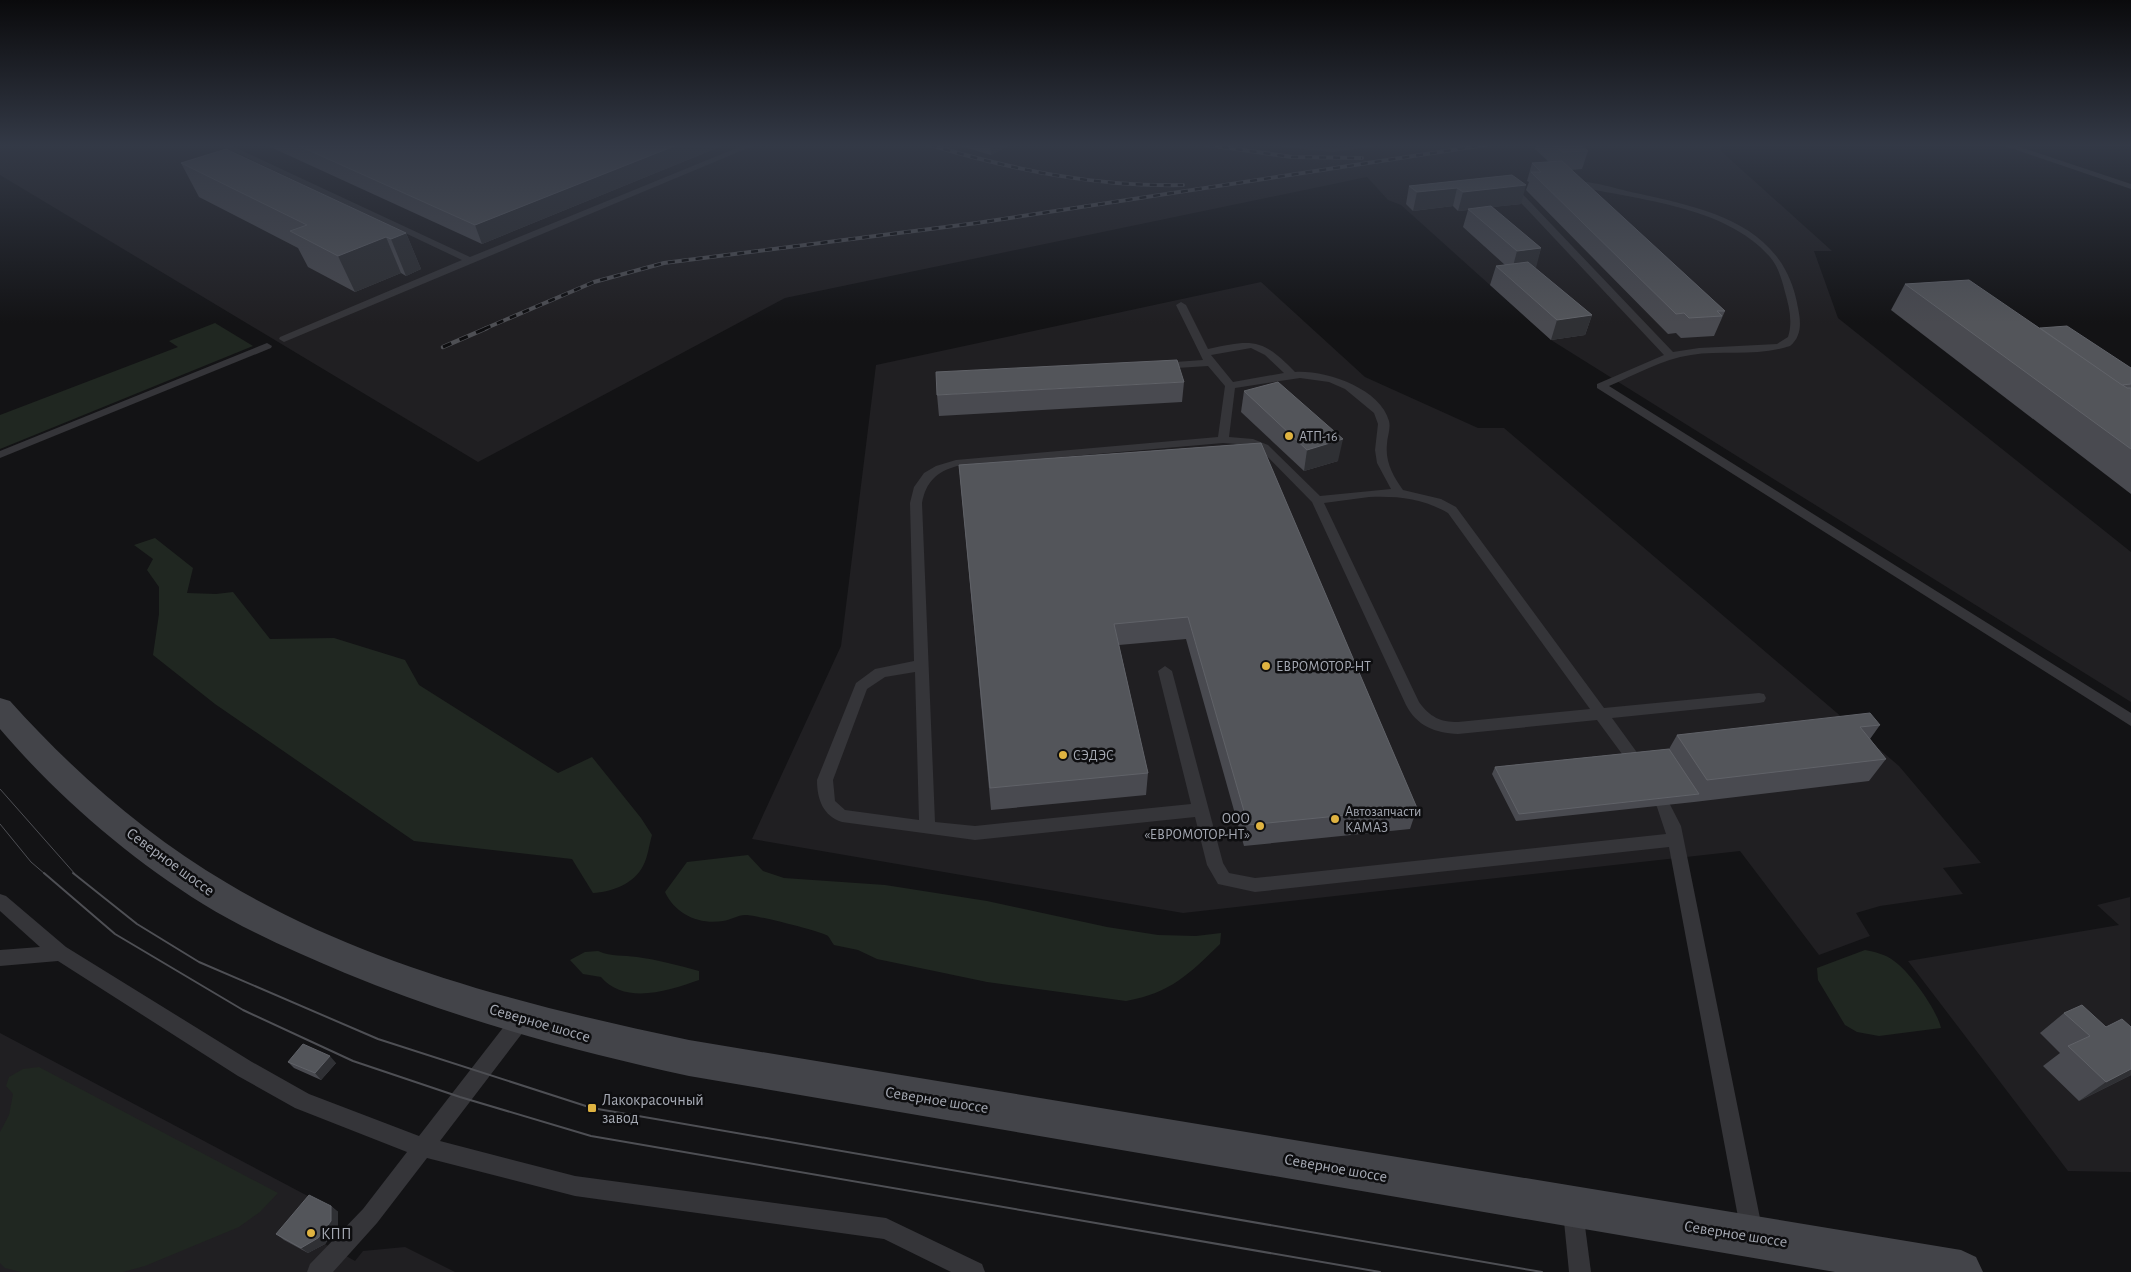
<svg xmlns="http://www.w3.org/2000/svg" width="2131" height="1272" viewBox="0 0 2131 1272" font-family="'Alegreya Sans',sans-serif">
<rect width="100%" height="100%" fill="#131315"/>
<!-- built -->
<g fill="#201f22">
<polygon points="0,145 1721,145 1721,151 1832,251 1814,251 1838,318 2131,552 2131,702 1551,340 1401,205 1388,200 1367,177 785,298 478,462 0,175"/>
<polygon points="1261,282 1365,377 1478,428 1504,428 1899,766 1981,863 1943,868 1963,894 1880,906 1856,913 1870,936 1819,955 1740,851 1183,913 752,839 841,646 876,365"/>
<polygon points="2130,897 2131,1172 2068,1171 1908,961 2119,925 2097,905"/>
<polygon points="0,1033 338,1212 338,1227 325,1244 355,1261 363,1251 405,1247 455,1272 0,1272"/>
</g>
<!-- green -->
<g fill="#202721">
<polygon points="215,323 253,346 0,449 0,415 178,347 169,341"/>
<path d="M155 538 193 568 187 593 216 594 233 592 270 639 334 638 405 660 419 685 558 773 592 757 641 818 652 835C649 845 648 857 643 866 634 884 611 892 593 893L572 859 414 841 215 704 153 655 159 614V587L147 570 153 559 134 545Z"/>
<path d="M748 855 763 871 784 878 885 885 987 901 1107 927 1158 935 1196 936 1221 933 1220 944C1189 974 1171 993 1126 1001L987 982 877 959 858 950 834 945C832 943 830 938 828 936 823 932 753 914 745 915 738 915 730 920 723 921 699 925 675 914 665 892L687 862Z"/>
<path d="M1865 950C1875 952 1885 954 1894 961 1910 972 1937 1010 1941 1028L1879 1036 1857 1032 1845 1025 1818 980 1817 968Z"/>
<path d="M598 951C612 957 623 955 637 957 658 960 678 965 699 971V980C668 991 625 1005 601 977L583 974 570 960 585 952Z"/>
<polygon points="39,1067 278,1193 260,1212 239,1227 145,1266 123,1272 21,1272 5,1268 0,1263 0,1132 9,1115 13,1094 6,1086 9,1077 23,1069"/>
</g>
<g fill="none" stroke-linecap="round" stroke-linejoin="round">
<!-- service -->
<g fill="#353539" fill-rule="evenodd">
<polygon points="220,145 230,145 470,257 744,145 755,145 284,342 279,339 280,337 462,260"/>
<polygon points="1279,145 1333,148 1383,145 1333,152 1283,147"/>
<polygon points="2002,145 2014,145 2131,184 2131,189"/>
<path d="M1576 182C1591 180 1620 190 1636 193 1708 209 1784 224 1798 308 1801 322 1802 336 1790 346 1758 357 1723 350 1691 355 1662 359 1635 375 1609 386L2131 713V726L1597 388V384L1664 355 1507 188V184H1513L1673 352 1699 348 1777 344 1788 337C1793 322 1789 306 1785 292 1782 280 1778 266 1770 257 1726 206 1638 200 1576 186Z"/>
<path d="M1181 302 1186 305 1208 349C1253 339 1262 338 1295 372 1325 370 1380 388 1389 421 1391 429 1387 437 1387 444 1385 462 1393 476 1403 490L1441 499 1456 507 1604 708 1759 693 1764 694 1766 698 1764 702 1759 703 1612 718 1649 769 1646 773 1641 775 1636 773 1597 720 1458 734C1435 733 1417 726 1406 705L1312 502 1260 449 1251 445 1223 443 957 466C936 472 926 482 922 503L935 822 975 826 1191 804 1158 671 1165 666 1172 671 1223 863 1229 873 1255 878 1666 834 1657 807 1646 789 1648 785 1654 783 1660 785 1681 826 1763 1233 1759 1240 1752 1244 1745 1240 1741 1233 1669 847 1255 892 1218 884 1207 865 1195 817 975 840 842 822C823 816 817 799 817 780L856 683 875 669 914 661 910 503 914 487 924 473 936 466 956 460 1218 437 1225 386 1208 366 1161 369 1156 366 1161 363 1203 360 1176 305ZM1251 348 1265 355 1284 373 1233 382 1211 355ZM1300 378 1329 382 1345 389 1374 413 1378 424 1375 450 1377 463 1391 489 1320 496 1268 445 1253 439 1229 437 1235 388ZM1369 497C1398 496 1422 498 1448 513L1590 709 1458 722C1440 722 1430 717 1419 702L1324 503ZM915 672 919 820 845 810 835 801 833 780 867 689 885 677Z"/>
<polygon points="267,343 272,346 271,348 0,458 0,451"/>
<polygon points="0,894 6,896 66,947 252,1062 309,1094 419,1136 516,1011 523,1008 530,1011 532,1017 530,1023 440,1141 575,1176 886,1218 982,1264 985,1272 951,1272 884,1239 575,1196 427,1158 377,1223 333,1272 307,1272 310,1264 363,1209 407,1152 295,1108 238,1076 58,961 0,966 0,950 40,947 0,911"/>
<polygon points="1573,1201 1580,1204 1583,1211 1591,1272 1569,1272 1563,1211 1566,1204"/>
</g>
<!-- secondary -->
<path fill="#434449" fill-rule="evenodd" d="M0 698 10 701C73 771 145 835 227 883 366 966 532 1007 689 1040L1961 1250 1976 1257 1983 1272H1835L689 1076C571 1050 456 1019 345 973 297 953 247 931 203 904 129 858 56 795 0 729Z"/>
<!-- tram-far1 -->
<g stroke="#4e4f54" stroke-width="1">
<polyline points="0,789 75,874"/>
<polyline points="0,824 31,862 45,874"/>
</g>
<!-- tram -->
<g stroke="#4e4f54" stroke-width="2">
<polyline points="44,873 115,934 243,1010 353,1061 460,1097 591,1136 1380,1272"/>
<polyline points="73,873 137,924 199,962 378,1039 592,1108 1542,1272"/>
</g>
<defs>
<g id="rail-far1">
<path d="M930 145C1014 170 1095 187 1183 185"/>
<polyline points="1208,145 1292,157 1362,158"/>
<polyline points="484,329 594,282 664,263 977,223 1485,145"/>
</g>
<polyline id="rail" points="443,347 487,328"/>
</defs>
<!-- rail-far1 casing -->
<use href="#rail-far1" stroke="#4e4f54" stroke-width="4"/>
<!-- rail casing -->
<use href="#rail" stroke="#4e4f54" stroke-width="4.5"/>
<!-- rail-far1 -->
<use href="#rail-far1" stroke="#0e0e10" stroke-width="2.5" stroke-dasharray="7" stroke-linecap="butt"/>
<!-- rail -->
<use href="#rail" stroke="#0e0e10" stroke-width="3" stroke-dasharray="9" stroke-linecap="butt"/>
</g>
<!-- wall -->
<g fill="#494a50">
<polygon points="266,145 724,145 482,244"/>
<polygon points="957,145 1008,145 1008,146 991,155"/>
<polygon points="1536,145 1581,145 1588,151 1582,169 1571,170 1725,311 1714,336 1681,338 1676,333 1668,334 1526,190 1529,182 1527,181 1532,163 1549,162 1535,149"/>
<polygon points="181,163 406,233 421,269 406,276 401,273 355,292 308,267 298,248 199,197"/>
<polygon points="1512,175 1521,204 1492,207 1541,248 1535,268 1592,315 1585,335 1551,340 1490,285 1496,266 1505,265 1463,227 1468,210 1458,211 1453,206 1413,211 1406,204 1409,186"/>
<polygon points="1905,284 2040,328 2131,368 2131,494 1891,310"/>
<polygon points="1184,382 1182,402 939,416 937,395"/>
<polygon points="1244,391 1338,461 1304,471 1241,412"/>
<polygon points="1261,443 1417,808 1410,829 1244,846 1186,639 1119,645 1148,773 1146,795 991,810 959,465"/>
<polygon points="1880,725 1870,739 1886,759 1869,781 1694,802 1516,821 1492,774 1495,767 1669,749 1677,735"/>
<polygon points="2064,1013 2106,1027 2131,1027 2131,1075 2079,1101 2043,1066 2060,1053 2040,1033"/>
<polygon points="288,1062 336,1063 321,1080 294,1068"/>
<polygon points="331,1206 338,1212 338,1227 325,1244 308,1253 284,1240 276,1234"/>
</g>
<!-- shaded-wall -->
<g fill="#2f3034">
<polygon points="677,145 724,145 482,244 475,225"/>
<polygon points="990,145 1008,145 1008,146 991,155"/>
<polygon points="1526,185 1521,204 1458,211 1463,192"/>
<polygon points="1457,188 1453,206 1413,211 1417,192"/>
<polygon points="406,233 421,269 406,276 391,239"/>
<polygon points="386,237 401,273 355,292 338,256"/>
<polygon points="1541,248 1536,268 1512,270 1517,251"/>
<polygon points="1592,315 1585,335 1551,340 1557,320"/>
<polygon points="1343,439 1338,461 1304,471 1307,450"/>
<polygon points="330,1056 336,1063 321,1080 315,1073"/>
<polygon points="2131,1069 2131,1075 2079,1101 2106,1082"/>
<polygon points="331,1206 338,1212 338,1227 325,1244 308,1253 301,1248"/>
</g>
<!-- building -->
<g fill="#53555a" stroke="#606268">
<polygon points="297,145 677,145 475,225"/>
<polygon points="1554,145 1581,145 1588,151 1563,152"/>
<polygon points="226,149 406,233 391,239 386,237 338,256 290,231 307,225 181,163"/>
<polygon points="1562,161 1725,311 1717,311 1722,316 1689,318 1684,313 1676,314 1531,172 1541,172 1532,163"/>
<polygon points="1512,175 1526,185 1463,192 1457,188 1417,192 1409,186"/>
<polygon points="1491,206 1541,248 1517,251 1468,209"/>
<polygon points="1528,262 1592,315 1557,320 1496,266"/>
<polygon points="1969,280 2127,388 2131,388 2131,449 1905,284"/>
<polygon points="2067,326 2131,368 2131,384 2122,385 2040,328"/>
<polygon points="1177,360 1184,382 937,395 936,372"/>
<polygon points="1278,382 1343,439 1307,450 1244,391"/>
<polygon points="1261,443 1417,808 1248,825 1188,617 1114,624 1148,773 990,788 959,465"/>
<polygon points="1870,713 1880,725 1860,727 1886,759 1707,780 1677,735"/>
<polygon points="1669,749 1699,794 1519,814 1495,767"/>
<polygon points="2082,1005 2106,1027 2122,1019 2131,1027 2131,1069 2106,1082 2068,1046 2090,1036 2064,1013"/>
<polygon points="303,1044 330,1056 315,1073 288,1062"/>
<polygon points="309,1195 331,1206 331,1221 318,1238 301,1248 276,1234"/>
</g>
<!-- sky -->
<linearGradient id="sky" x2="0" y2="1"><stop stop-color="#0a0a0c"/><stop offset="0.45" stop-color="#333946"/><stop offset="1" stop-color="#333946" stop-opacity="0"/></linearGradient>
<rect width="2131" height="323" fill="url(#sky)"/>
<!-- markers -->
<g fill="#dfb341" stroke="#0e0e10" stroke-width="2">
<circle cx="1289" cy="436" r="5"/>
<circle cx="1266" cy="666" r="5"/>
<circle cx="1063" cy="755" r="5"/>
<circle cx="1335" cy="819" r="5"/>
<circle cx="1260" cy="826" r="5"/>
<rect x="587" y="1103" width="10" height="10" rx="2.5"/>
<circle cx="311" cy="1233" r="5"/>
</g>
<g text-anchor="middle" stroke-width="5" stroke-linejoin="round" paint-order="stroke">
<!-- poi labels -->
<g font-size="14" fill="#a6aab4" stroke="#0e0e10" text-anchor="start">
<text x="1299" y="441">АТП-16</text>
<text x="1276" y="671">ЕВРОМОТОР-НТ</text>
<text x="1073" y="760">СЭДЭС</text>
<text x="1345" y="816">Автозапчасти<tspan x="1345" dy="16">КАМАЗ</tspan></text>
<text x="1250" y="823" text-anchor="end">ООО<tspan x="1250" dy="16">«ЕВРОМОТОР-НТ»</tspan></text>
</g>
<!-- near-street labels -->
<g font-size="16" fill="#a6aab4" stroke="#0e0e10">
<text transform="translate(171 861) rotate(36)" y="6">Северное шоссе</text>
<text transform="translate(540 1022) rotate(16)" y="6">Северное шоссе</text>
<text transform="translate(937 1099) rotate(9)" y="6">Северное шоссе</text>
<text transform="translate(1336 1167) rotate(10)" y="6">Северное шоссе</text>
<text transform="translate(1736 1233) rotate(9)" y="6">Северное шоссе</text>
</g>
<!-- near-poi labels -->
<g font-size="16" fill="#a6aab4" stroke="#0e0e10" text-anchor="start">
<text x="602" y="1105">Лакокрасочный<tspan x="602" dy="18">завод</tspan></text>
<text x="321" y="1239">КПП</text>
</g>
</g>
</svg>
